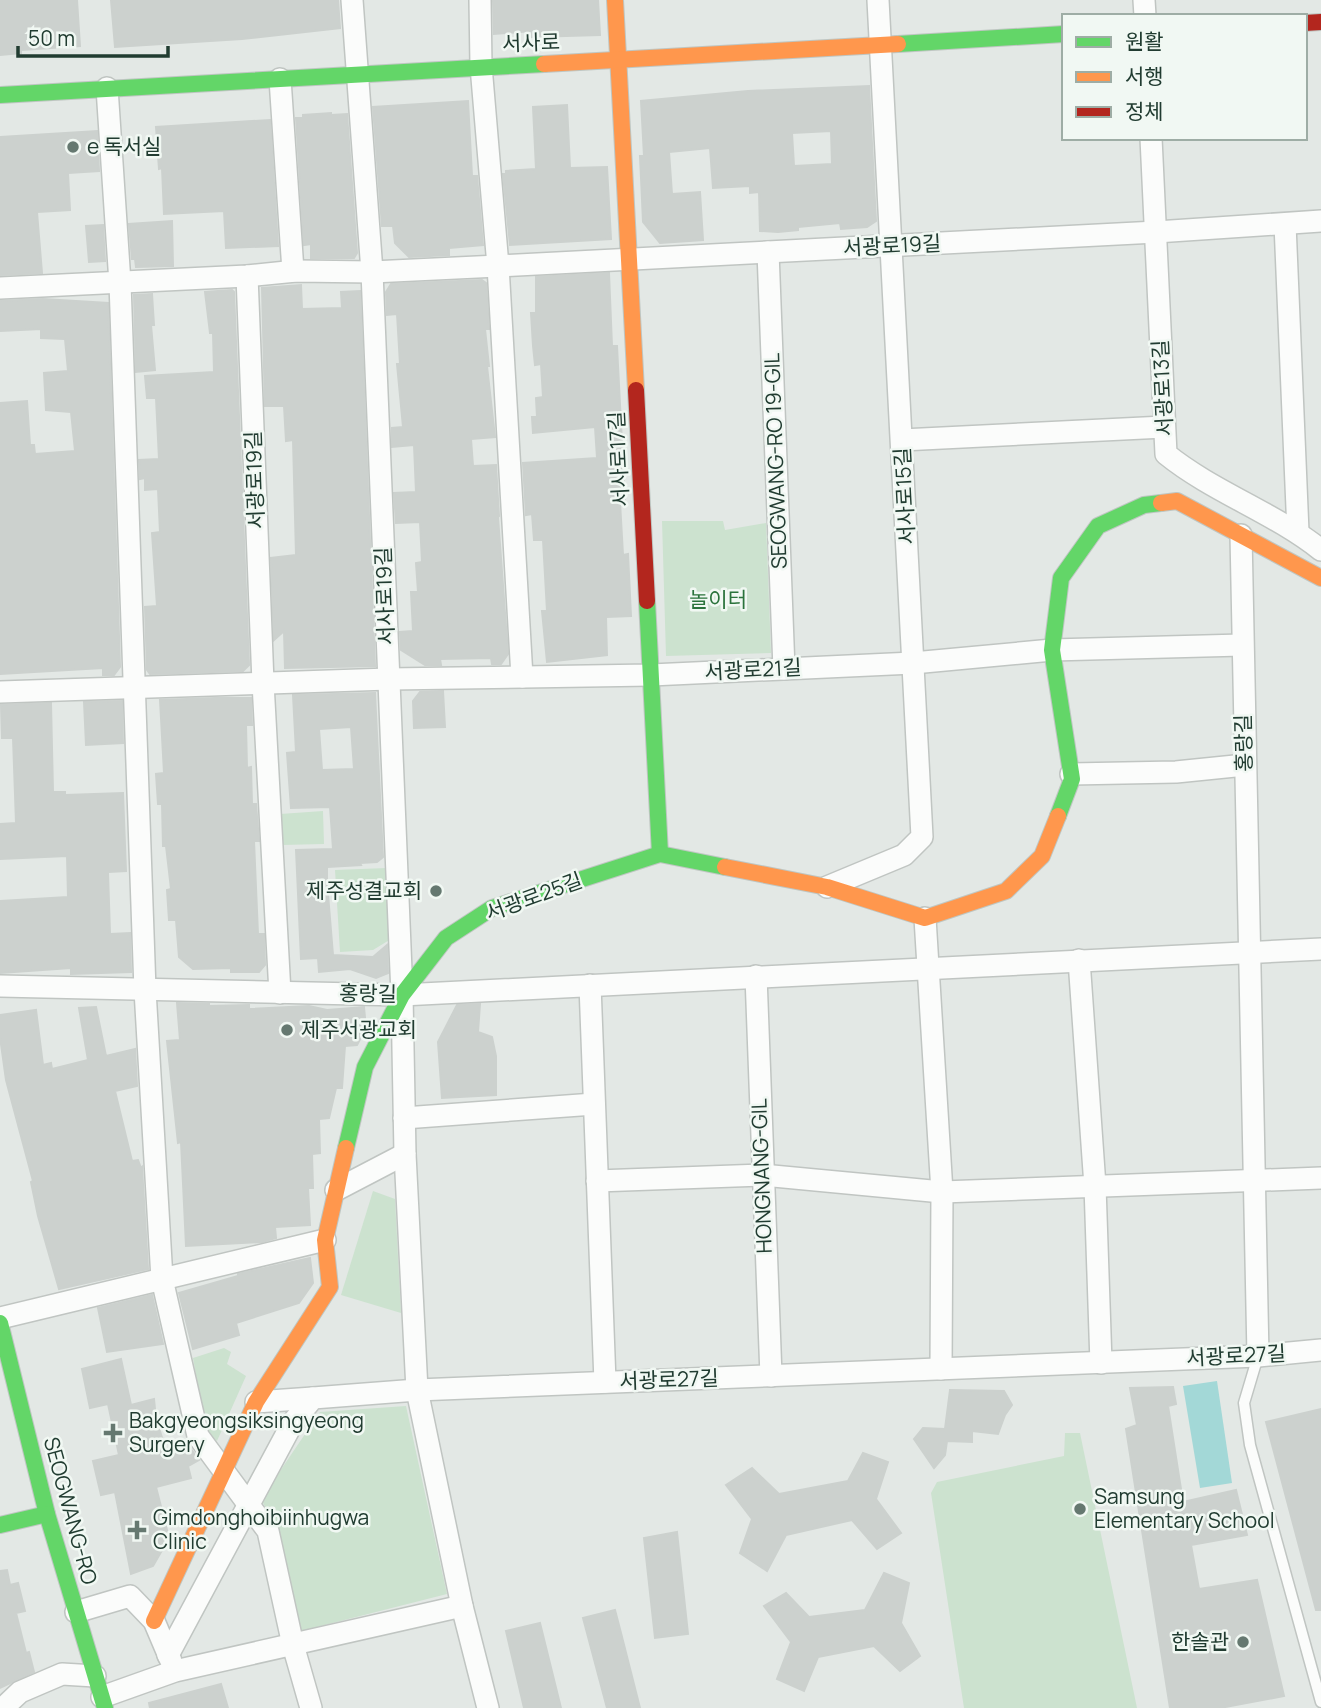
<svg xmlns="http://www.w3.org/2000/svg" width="1321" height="1708" viewBox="0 0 1321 1708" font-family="Manrope,'Noto Sans KR',sans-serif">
<rect width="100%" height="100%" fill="#e3e8e5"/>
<!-- green -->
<g fill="#cce2cf">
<polygon points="662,521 723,521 725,530 766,523 771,653 666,656"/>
<polygon points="323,811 324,844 282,845 280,814"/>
<polygon points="387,868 391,939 373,950 340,952 335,870"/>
<polygon points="373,1191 395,1199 401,1313 341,1295"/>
<polygon points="224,1348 231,1352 227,1364 246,1376 217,1441 206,1432 193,1358"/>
<polygon points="406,1406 447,1594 301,1631 277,1530 261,1499 320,1412"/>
<polygon points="1065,1433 1080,1433 1137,1708 964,1708 931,1493 937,1482 1064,1456"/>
</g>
<!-- water -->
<polygon fill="#a3d8d7" points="1217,1381 1232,1483 1200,1488 1183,1386"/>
<!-- building -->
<g fill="#ccd1ce" stroke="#ccd1ce" stroke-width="2" fill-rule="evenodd">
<polygon points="0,0 77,0 80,46 21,50 21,53 0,55"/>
<polygon points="111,0 338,0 340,28 242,39 115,47"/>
<polygon points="493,0 598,0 600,35 532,37 532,31 494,34"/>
<path d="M869 86 876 221 867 227 841 229 840 223 798 227V230L778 232 760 231 759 192 750 193V186L713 188 710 148 669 152 672 194 700 192 703 240 660 243 643 222 640 156H644L641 101 748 91ZM831 131 832 164 794 166 792 133Z"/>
<polygon points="468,101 472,176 477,176 483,245 449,248 449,255 409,257 395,243 393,226 382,226 373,107"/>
<polygon points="567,105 570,168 607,167 611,239 510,245 503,174 506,174 506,171 536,169 533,107"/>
<polygon points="331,113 331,115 347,114 357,253 354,258 311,258 311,244 304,245 296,118 303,118 303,115"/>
<polygon points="270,120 278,246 226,248 224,211 164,214 162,168 159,169 156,127"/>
<polygon points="97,131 99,171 68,173 70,210 37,212 42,273 0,275 0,137"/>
<polygon points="172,221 173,266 136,267 135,259 132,259 129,224"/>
<polygon points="103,225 105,261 89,262 86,226"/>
<polygon points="609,273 612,346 617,346 625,502 620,502 623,555 628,554 631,616 606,617 607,655 547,662 542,611 547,611 543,540 534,540 532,514 526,515 523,463 597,458 595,427 533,433 532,417 537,417 536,398 543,397 541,364 535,365 533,346 531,313 536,313 536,277"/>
<polygon points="482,280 486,283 489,329 485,329 489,366 487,366 495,437 471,439 473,466 496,465 499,516 498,517 508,654 501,664 492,664 491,658 440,659 441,665 425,665 401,650 400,632 413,631 411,592 418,592 416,563 422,562 420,522 396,523 394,493 416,492 414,445 392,447 392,428 403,427 397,364 400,364 397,314 387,315 386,292 391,284"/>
<polygon points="301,285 302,309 342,308 341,292 360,291 375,666 285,668 284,631 274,640 271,558 296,555 293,440 286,441 284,406 265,406 262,288"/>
<polygon points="232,290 234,292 249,665 243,671 150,674 147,670 145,607 157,606 152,533 160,532 158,489 145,490 145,478 140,479 139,460 159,459 156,398 147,398 145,376 214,372 213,333 210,333 205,292"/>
<polygon points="152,294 154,325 151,325 155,370 136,372 134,295"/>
<polygon points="43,299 108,303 120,667 114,675 103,675 103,668 0,674 0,403 27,401 30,445 34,445 35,454 75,451 71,412 46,410 44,373 68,371 65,339 41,338 41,329 0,331 0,301"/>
<polygon points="443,691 445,727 414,728 413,701 420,692"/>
<path d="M375 693 383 857 377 862 360 863 361 865 327 867V882L333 955 373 957 387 945 388 973 376 978 350 969 319 972 318 958 301 959 296 850 333 849 330 807 291 808 287 753 296 752 293 695ZM351 727 354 769 322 770 319 729Z"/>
<polygon points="215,698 251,698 252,725 246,725 247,768 251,767 252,804 256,804 259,841 254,841 258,934 264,934 265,965 259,972 231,972 231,968 193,969 179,957 176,920 169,920 167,890 171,889 166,846 163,846 162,804 158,804 156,774 164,773 160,700"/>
<polygon points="122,701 123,743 86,745 84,702"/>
<polygon points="51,703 53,792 65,792 65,795 123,793 126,871 108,872 110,934 130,933 131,972 71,974 71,968 0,973 0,901 68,897 67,856 0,859 0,824 16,823 13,738 2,738 1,705"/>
<polygon points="177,1003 209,1004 209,1006 249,1005 249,1009 309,1006 327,1010 364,1007 366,1028 357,1045 345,1046 342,1088 336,1088 329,1118 319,1119 320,1153 312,1154 313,1188 308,1188 310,1225 275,1227 276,1238 262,1242 186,1246 181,1142 178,1143 167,1041 180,1040"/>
<polygon points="480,1004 478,1032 492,1037 496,1056 496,1095 442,1098 438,1042 457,1005"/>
<polygon points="96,1007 106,1056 135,1049 137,1086 115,1091 132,1161 138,1160 141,1168 142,1167 148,1269 59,1289 38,1216 31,1182 33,1181 6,1080 0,1037 0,1015 36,1010 43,1065 51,1063 52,1069 88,1060 79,1008"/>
<polygon points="310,1258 313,1283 299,1303 236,1323 239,1335 193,1349 179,1293 238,1276 238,1274"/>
<polygon points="152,1295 163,1344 107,1352 98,1308"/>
<polygon points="121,1359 131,1405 154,1399 156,1419 168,1456 190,1448 199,1460 188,1466 191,1478 156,1487 169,1538 153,1566 131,1574 115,1492 101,1495 93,1461 119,1455 108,1404 90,1408 82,1369"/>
<polygon points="1173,1387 1176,1404 1168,1406 1183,1502 1236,1490 1247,1535 1191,1545 1199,1589 1257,1580 1284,1696 1220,1708 1170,1708 1126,1429 1137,1425 1130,1388"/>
<polygon points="950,1390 1004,1391 1012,1405 1005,1415 998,1434 972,1431 972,1442 947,1441 945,1455 934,1468 914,1439 923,1428 945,1429"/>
<polygon points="1321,1409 1321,1610 1316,1610 1266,1422"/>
<polygon points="863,1453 888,1462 876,1499 901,1533 877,1549 852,1520 786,1535 767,1571 740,1553 752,1519 726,1485 752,1468 779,1494 848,1481"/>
<polygon points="677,1532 688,1634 655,1638 644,1538"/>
<polygon points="7,1570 10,1585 18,1583 25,1611 16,1613 26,1653 29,1652 34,1672 0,1688 0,1571"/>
<polygon points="884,1573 909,1583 901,1623 920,1656 900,1671 874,1646 818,1657 804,1691 777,1679 791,1642 764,1606 786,1593 809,1617 865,1610"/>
<polygon points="615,1610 621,1633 640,1708 607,1708 583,1618"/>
<polygon points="540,1623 561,1708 524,1708 506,1631"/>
<polygon points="221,1684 228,1708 150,1708 149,1703"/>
</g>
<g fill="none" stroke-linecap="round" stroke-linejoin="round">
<defs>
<polyline id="lane" points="1258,1356 1244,1403 1250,1445 1321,1702"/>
<g id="street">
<polyline points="352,0 372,272 402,995 405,1154 417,1390 462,1606 488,1708"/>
<polyline points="480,0 481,66 498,266 522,677"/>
<polyline points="1144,0 1145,16"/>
<polyline points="280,79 293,271"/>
<polyline points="107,88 120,283 145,990 162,1279 198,1436 268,1531 293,1645 311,1708"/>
<path d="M1151 138 1166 454C1213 492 1273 512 1321 550"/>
<polyline points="1285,224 1298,532"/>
<polyline points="768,252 784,669"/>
<polyline points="247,276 263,683 280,993"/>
<polyline points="0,288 247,276 296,271 372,272 498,266 1156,232 1321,221"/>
<polyline points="902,440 1164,427"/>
<polyline points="1241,535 1258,1356"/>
<polyline points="0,692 389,679 651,675 913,663 1052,650 1242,645"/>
<polyline points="1071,774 1176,772 1245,765"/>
<polyline points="827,887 904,855 922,837 878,0"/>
<polyline points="925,918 942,1192 941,1369"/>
<polyline points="1079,960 1095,1186 1101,1363"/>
<polyline points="756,976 771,1376"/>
<polyline points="590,985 605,1382"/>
<polyline points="0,986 402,995 1321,949"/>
<polyline points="404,1118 594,1104"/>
<polyline points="597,1181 762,1175 942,1192 1321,1178"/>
<polyline points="336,1190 405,1154"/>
<polyline points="0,1318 325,1240"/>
<polyline points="256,1402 313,1398"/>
<polyline points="76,1612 130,1596 154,1621 171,1661"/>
<polyline points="168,1655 293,1422 313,1398 417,1390 1258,1356 1321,1350"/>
<polyline points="102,1697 175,1671 462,1606"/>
<polyline points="3,1708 20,1692 62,1674 95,1676"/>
</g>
<g id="fast">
<polyline points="898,44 1064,34"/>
<polyline points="0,95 544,64"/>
<polyline points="647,601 660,854"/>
<polyline points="1058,816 1072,779 1052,650 1061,578 1098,526 1144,505 1161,503"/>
<polyline points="346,1148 365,1067 402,995 446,938 492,908 660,854 725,867"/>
<polyline points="0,1323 47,1514 105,1708"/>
<polyline points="0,1525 47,1514"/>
</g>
<g id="slow">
<polyline points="615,0 636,390"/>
<polyline points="544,64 898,44"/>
<polyline points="1161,503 1177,501 1321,578"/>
<polyline points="725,867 827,887 925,918 1006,891 1042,856 1058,816"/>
<polyline points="154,1621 256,1402 330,1287 325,1240 346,1148"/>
</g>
<g id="jam">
<polyline points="1305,23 1321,22"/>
<polyline points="636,390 647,601"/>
</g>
</defs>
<!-- lane casing -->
<use href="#lane" stroke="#c0c5c2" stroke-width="13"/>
<!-- street casing -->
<use href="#street" stroke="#c0c5c2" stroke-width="24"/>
<!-- fast casing -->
<use href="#fast" stroke="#bfc6c2" stroke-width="18"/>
<!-- slow casing -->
<use href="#slow" stroke="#bfc6c2" stroke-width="18"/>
<!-- jam casing -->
<use href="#jam" stroke="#bfc6c2" stroke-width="18"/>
<!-- lane -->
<use href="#lane" stroke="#fbfcfb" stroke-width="10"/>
<!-- street -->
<use href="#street" stroke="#fbfcfb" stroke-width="21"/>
<!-- fast -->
<use href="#fast" stroke="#63d668" stroke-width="16"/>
<!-- slow -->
<use href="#slow" stroke="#ff974d" stroke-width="16"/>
<!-- jam -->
<use href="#jam" stroke="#b3261e" stroke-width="16"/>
</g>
<!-- markers -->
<g fill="#657870" stroke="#f1f8f3" stroke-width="2.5">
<circle cx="73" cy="147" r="7"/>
<circle cx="436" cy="891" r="7"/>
<circle cx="287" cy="1030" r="7"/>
<path d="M109.5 1422.5h7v7h7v7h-7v7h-7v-7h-7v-7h7z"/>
<circle cx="1080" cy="1509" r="7"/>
<path d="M133.5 1519.5h7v7h7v7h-7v7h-7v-7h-7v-7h7z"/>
<circle cx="1243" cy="1642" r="7"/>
</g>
<g text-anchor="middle" stroke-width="5" stroke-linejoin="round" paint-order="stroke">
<!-- street labels -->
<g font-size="21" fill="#213c31" stroke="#f1f8f3">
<text transform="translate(531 43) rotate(-2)" y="7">서사로</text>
<text transform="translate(892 246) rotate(-3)" y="7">서광로19길</text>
<text transform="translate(1163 388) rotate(-93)" y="7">서광로13길</text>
<text transform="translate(619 459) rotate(-93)" y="7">서사로17길</text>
<text transform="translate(776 461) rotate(-92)" y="7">SEOGWANG-RO 19-GIL</text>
<text transform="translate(255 480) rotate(-92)" y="7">서광로19길</text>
<text transform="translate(905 496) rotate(-93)" y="7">서사로15길</text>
<text transform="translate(385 596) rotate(-92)" y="7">서사로19길</text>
<text transform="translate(753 670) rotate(-3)" y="7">서광로21길</text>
<text transform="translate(1244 743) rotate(-91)" y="7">홍랑길</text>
<text transform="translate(534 897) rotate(-20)" y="7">서광로25길</text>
<text transform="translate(368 994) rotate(1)" y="7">홍랑길</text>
<text transform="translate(762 1176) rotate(-92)" y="7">HONGNANG-GIL</text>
<text transform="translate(1236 1356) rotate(-3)" y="7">서광로27길</text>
<text transform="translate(669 1380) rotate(-2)" y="7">서광로27길</text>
<text transform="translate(70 1511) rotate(75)" y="7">SEOGWANG-RO</text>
</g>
<!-- poi labels -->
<g font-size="21" fill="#213c31" stroke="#f1f8f3" text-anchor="start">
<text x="87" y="154">e 독서실</text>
<text x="422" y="898" text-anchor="end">제주성결교회</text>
<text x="301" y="1037">제주서광교회</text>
<text x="129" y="1428">Bakgyeongsiksingyeong<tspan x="129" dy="24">Surgery</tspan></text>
<text x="1094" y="1504">Samsung<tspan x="1094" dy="24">Elementary School</tspan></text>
<text x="153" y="1525">Gimdonghoibiinhugwa<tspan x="153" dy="24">Clinic</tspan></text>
<text x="1229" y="1649" text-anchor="end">한솔관</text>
</g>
<!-- park labels -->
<g font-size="21" fill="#2b733c" stroke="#f1f8f3">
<text x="718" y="607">놀이터</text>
</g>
</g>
<!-- legend -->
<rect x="1062" y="14" width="245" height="126" fill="#f1f8f3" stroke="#9eada5" stroke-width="2"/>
<rect x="1076" y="37" width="35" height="10" fill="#63d668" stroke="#9eada5" stroke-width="2"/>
<text x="1125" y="49" font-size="21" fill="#213c31">원활</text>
<rect x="1076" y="72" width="35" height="10" fill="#ff974d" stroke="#9eada5" stroke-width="2"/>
<text x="1125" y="84" font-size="21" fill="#213c31">서행</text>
<rect x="1076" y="107" width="35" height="10" fill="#b3261e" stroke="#9eada5" stroke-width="2"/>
<text x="1125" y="119" font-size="21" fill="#213c31">정체</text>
<!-- scale -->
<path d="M18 46v10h150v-10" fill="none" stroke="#213c31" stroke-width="3.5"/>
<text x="28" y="46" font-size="21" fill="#213c31" stroke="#f1f8f3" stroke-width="5" paint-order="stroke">50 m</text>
</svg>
